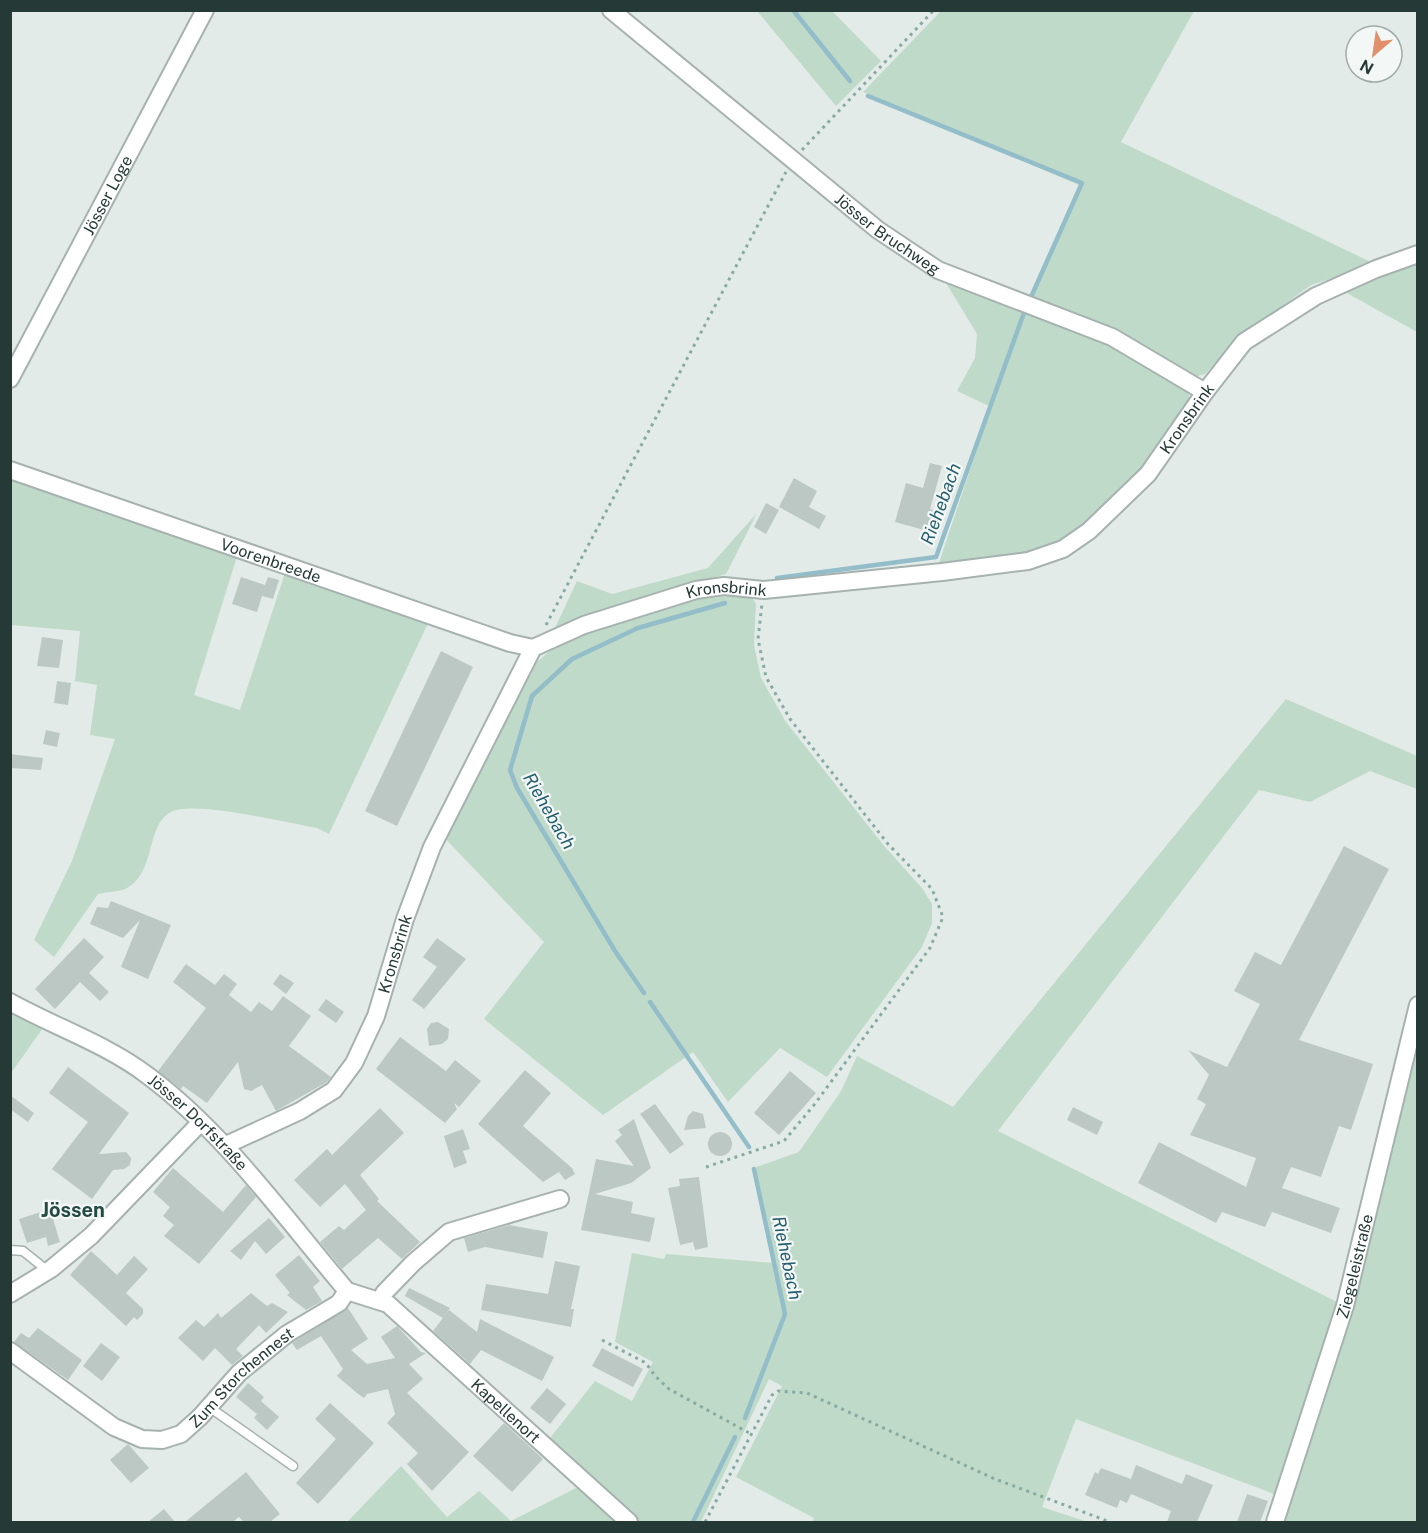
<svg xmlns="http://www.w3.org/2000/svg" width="1428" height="1533" viewBox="0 0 1428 1533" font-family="'Public Sans',sans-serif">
<rect width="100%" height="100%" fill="#e3ebe8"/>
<!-- green -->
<g fill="#bfdac8">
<polygon points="757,11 832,11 881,61 836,106"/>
<polygon points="941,11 1194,11 1121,142 1375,264 1311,285 1238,338 1205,374 1194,377 1029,301 1081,186 863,92"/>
<polygon points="1417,262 1417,332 1345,292 1409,265"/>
<polygon points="943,278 1111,340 1180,383 1189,394 1189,404 1136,478 1072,538 1031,552 939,563 991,407 957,391 975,358 977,334"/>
<path d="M10 477 238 553 194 695 240 710 286 570 430 619 329 834 317 828C288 823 193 800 171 812 145 825 157 874 125 889 118 892 106 892 98 894L54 957 34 940 72 861 115 739 90 735 97 685 75 681 80 631 11 625Z"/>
<polygon points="757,513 726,574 555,628 577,581 612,594 708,568"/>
<polygon points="736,595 752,597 756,604 754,645 761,678 786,722 885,847 922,888 932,904 932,923 922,947 827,1077 780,1048 728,1102 693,1052 603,1115 484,1019 544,942 439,832 527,670 561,642 594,628 680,602"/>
<polygon points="1286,699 1417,756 1417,789 1370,771 1310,802 1259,790 998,1131 1345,1306 1417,1032 1417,1522 1277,1522 1279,1496 1076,1419 1042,1507 1088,1522 812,1522 814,1518 736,1477 782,1386 769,1379 701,1522 640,1522 550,1438 595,1381 632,1401 653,1362 615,1342 632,1253 664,1259 666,1254 773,1263 756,1167 799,1152 841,1091 857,1056 953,1107"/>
<polygon points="11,1010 43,1028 11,1073"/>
<polygon points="401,1466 447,1517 479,1491 511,1521 578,1487 620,1522 347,1522"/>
</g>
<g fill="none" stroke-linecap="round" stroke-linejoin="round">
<!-- stream -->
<g stroke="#92bdc9" stroke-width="4.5">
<polyline points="793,10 850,81"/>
<polyline points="868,96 1082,183 1031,297"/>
<polyline points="777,578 936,557 1025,310"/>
<polyline points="644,993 615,951 517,788 510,770 532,696 572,659 638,628 725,603"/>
<polyline points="650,1002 749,1147"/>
<polyline points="745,1418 785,1314 754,1169"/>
<polyline points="693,1522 735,1437"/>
</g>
</g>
<!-- building -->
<g fill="#bcc8c4">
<polygon points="930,463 942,466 930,509 940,512 935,533 895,522 906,483 923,488"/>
<polygon points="794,478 817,491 809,507 826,516 819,529 779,507"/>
<polygon points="766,503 779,510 766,534 754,527"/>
<polygon points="241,577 265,585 268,577 279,580 273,599 262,596 257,612 232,604"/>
<polygon points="42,637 63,640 59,668 37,666"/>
<polygon points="441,651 473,667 397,826 365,811"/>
<polygon points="57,681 71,683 68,705 54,703"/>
<polygon points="46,730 60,733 57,747 43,744"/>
<polygon points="10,754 43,758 41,770 10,768"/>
<polygon points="1344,846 1389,869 1299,1040 1373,1064 1351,1130 1339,1126 1321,1177 1291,1167 1282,1188 1340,1208 1331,1233 1272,1212 1265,1227 1222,1212 1216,1223 1138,1183 1159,1142 1246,1187 1256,1158 1190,1135 1206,1104 1197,1099 1209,1075 1188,1050 1227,1067 1260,1004 1234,991 1255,952 1281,965"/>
<polygon points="111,901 171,925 148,979 121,967 140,920 123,938 90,924 97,907 108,908"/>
<polygon points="84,938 104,957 89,973 109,992 100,1001 80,982 55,1009 35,989"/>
<polygon points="437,938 466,959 424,1009 412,1000 437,967 423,957"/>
<polygon points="186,964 215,985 224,974 237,984 229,995 251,1012 259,1002 272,1011 283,996 311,1016 289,1046 331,1077 327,1082 276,1111 262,1085 251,1091 244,1089 238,1062 207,1103 183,1086 181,1089 158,1071 206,1008 173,982"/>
<polygon points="280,974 294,983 286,994 273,984"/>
<polygon points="326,999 344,1012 336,1023 318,1010"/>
<polygon points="438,1022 449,1029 448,1039 442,1044 429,1046 427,1029 431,1023"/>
<polygon points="400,1037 446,1071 455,1060 481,1081 459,1107 454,1103 457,1109 445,1123 376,1069"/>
<polygon points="68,1067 129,1113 99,1154 126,1152 131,1158 130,1165 124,1169 113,1170 92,1199 52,1169 88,1122 49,1093"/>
<polygon points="525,1070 551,1093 523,1126 572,1168 575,1174 565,1180 559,1172 543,1182 478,1124"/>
<polygon points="790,1071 816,1093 779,1135 754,1113"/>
<polygon points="10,1095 34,1113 28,1122 10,1109"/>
<polygon points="655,1104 684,1144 670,1154 640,1114"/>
<polygon points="1073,1107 1103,1122 1097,1135 1067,1120"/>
<polygon points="380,1108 404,1133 360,1175 379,1199 377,1201 420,1242 402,1259 378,1238 342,1269 320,1242 339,1226 344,1230 366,1210 345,1184 320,1207 294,1180 327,1149 332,1155"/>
<polygon points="693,1111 703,1114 706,1128 684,1130 688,1116"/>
<polygon points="634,1119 651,1168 631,1183 595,1194 633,1202 631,1213 655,1218 650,1242 581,1230 596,1159 634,1166 615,1141 622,1135 618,1130"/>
<polygon points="463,1129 470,1149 463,1151 467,1163 454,1168 444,1136"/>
<circle cx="720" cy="1144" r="12"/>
<polygon points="173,1168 223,1212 246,1185 256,1197 199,1264 164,1236 174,1225 163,1216 170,1207 153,1192"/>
<polygon points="699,1177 708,1247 695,1250 693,1242 680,1245 668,1188 680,1186 679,1179"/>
<polygon points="50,1209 60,1242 48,1246 46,1237 27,1243 19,1219"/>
<polygon points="269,1218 285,1237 266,1254 255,1241 241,1260 230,1251"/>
<polygon points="509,1225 548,1232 543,1258 485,1247 468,1252 464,1238"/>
<polygon points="91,1251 117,1275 134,1256 148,1269 126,1293 143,1309 143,1314 137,1320 134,1317 126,1326 70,1275"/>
<polygon points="299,1255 320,1281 313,1287 322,1301 306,1310 287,1295 290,1293 275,1275"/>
<polygon points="555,1261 580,1266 571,1309 574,1309 571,1327 481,1310 486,1284 548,1294"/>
<polygon points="409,1288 450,1308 443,1318 405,1296"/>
<polygon points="251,1293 267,1306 272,1303 288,1312 266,1333 259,1325 236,1349 243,1356 232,1365 215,1348 203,1361 178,1338 196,1320 204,1327 218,1313 221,1318"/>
<polygon points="348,1308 368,1339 351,1350 367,1364 395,1358 381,1337 397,1326 421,1352 426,1353 409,1364 423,1379 407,1393 469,1452 432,1491 407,1464 418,1453 387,1423 395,1414 388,1389 367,1394 364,1398 357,1393 337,1376 343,1369 321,1336 297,1350 292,1343"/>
<polygon points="449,1310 477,1332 480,1319 554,1357 542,1381 481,1350 470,1364 433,1331"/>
<polygon points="38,1328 82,1360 68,1380 14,1342 21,1333 29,1338"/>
<polygon points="101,1343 120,1357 102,1381 83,1366"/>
<polygon points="602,1348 643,1369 633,1387 592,1366"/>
<polygon points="248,1383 264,1397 261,1401 279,1417 267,1430 254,1418 257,1414 236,1397"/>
<polygon points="547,1388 566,1404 550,1424 530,1408"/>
<polygon points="330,1403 374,1443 318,1504 296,1483 336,1439 315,1419"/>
<polygon points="504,1423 543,1459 512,1492 473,1456"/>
<polygon points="128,1444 149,1468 131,1483 110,1460"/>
<polygon points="1136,1465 1182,1484 1186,1474 1213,1485 1197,1522 1167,1522 1171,1511 1131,1494 1127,1503 1120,1500 1117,1508 1085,1495 1095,1472 1098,1474 1101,1468 1131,1479"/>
<polygon points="246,1472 280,1514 270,1522 244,1522 239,1517 233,1522 185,1522"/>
<polygon points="1247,1494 1268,1501 1260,1522 1237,1522"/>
<polygon points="164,1509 175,1522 148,1522"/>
</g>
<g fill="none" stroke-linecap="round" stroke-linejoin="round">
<defs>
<g id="service">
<polyline points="10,1250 23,1251 48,1271"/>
<polyline points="209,1407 293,1466"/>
</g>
<g id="minor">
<path id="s1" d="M611 10 878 230 938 270 1112 337 1205 392"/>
<path id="s2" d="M10 379 205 10"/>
<path id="s3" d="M10 470 510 643 533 648"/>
<path id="s4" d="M10 1002C55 1027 106 1044 147 1075 224 1132 285 1218 347 1291"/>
<path id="s5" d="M226 1145 300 1111 334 1090 354 1063 376 1016 405 919 432 847 533 648 584 625 696 590 724 586 764 590 942 572 1028 561 1063 549 1089 531 1148 474 1205 392 1244 342 1316 296 1376 269 1418 254"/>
<path id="s6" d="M347 1291 388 1304 629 1522"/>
<polyline points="10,1294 51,1269 91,1236 200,1123"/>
<polyline points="382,1301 384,1293 413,1263 449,1232 560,1199"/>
<path id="s7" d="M10 1351 114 1427 142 1439 162 1440 181 1434 200 1417 239 1373 287 1334 339 1303 347 1291"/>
<path id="s8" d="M1275 1522 1345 1306 1418 1005"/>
</g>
</defs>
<!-- service casing -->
<use href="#service" stroke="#a6b2af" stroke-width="11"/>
<!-- minor casing -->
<use href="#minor" stroke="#a6b2af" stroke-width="20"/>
<!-- path -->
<g stroke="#87aba2" stroke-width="3" stroke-dasharray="3 4.5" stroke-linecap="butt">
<polyline points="802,150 934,10"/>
<polyline points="546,625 786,172"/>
<polyline points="706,1167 784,1141 814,1105 930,948 943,917 932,889 888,844 790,719 766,677 758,639 762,604"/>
<polyline points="602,1340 646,1363 655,1376 669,1389 751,1434"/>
<polyline points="705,1522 772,1395 778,1391 807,1393 995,1479 1110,1522"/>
</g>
<!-- service -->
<use href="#service" stroke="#fff" stroke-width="8"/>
<!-- minor -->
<use href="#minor" stroke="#fff" stroke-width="16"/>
</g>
<g text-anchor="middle" stroke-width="4.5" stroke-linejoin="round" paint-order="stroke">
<!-- street labels -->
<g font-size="16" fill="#253a36" stroke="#f3f8f6">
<text dy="6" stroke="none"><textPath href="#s2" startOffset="208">Jösser Loge</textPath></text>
<text dy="6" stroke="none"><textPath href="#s1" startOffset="356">Jösser Bruchweg</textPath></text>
<text dy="6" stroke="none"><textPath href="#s5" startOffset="1334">Kronsbrink</textPath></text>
<text dy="6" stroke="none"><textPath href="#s3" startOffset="276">Voorenbreede</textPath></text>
<text dy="6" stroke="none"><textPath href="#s5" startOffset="812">Kronsbrink</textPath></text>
<text dy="6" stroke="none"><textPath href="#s5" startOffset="272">Kronsbrink</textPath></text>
<text dy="6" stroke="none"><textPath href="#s4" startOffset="225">Jösser Dorfstraße</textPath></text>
<text dy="6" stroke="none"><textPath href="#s8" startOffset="268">Ziegeleistraße</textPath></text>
<text dy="6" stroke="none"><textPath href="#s7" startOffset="282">Zum Storchennest</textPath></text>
<text dy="6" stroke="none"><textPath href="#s6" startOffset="202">Kapellenort</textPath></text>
</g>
<!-- water labels -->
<g font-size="18" font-style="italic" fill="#265e6f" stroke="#f3f8f6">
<text transform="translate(941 504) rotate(-70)" y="6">Riehebach</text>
<text transform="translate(549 811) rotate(60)" y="6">Riehebach</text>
<text transform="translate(787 1258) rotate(78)" y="6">Riehebach</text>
</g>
<!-- quarter labels -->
<g font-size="20" font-weight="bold" fill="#234a43" stroke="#f3f8f6">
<text x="73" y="1217">Jössen</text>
</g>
</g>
<!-- border -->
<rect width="1428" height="1533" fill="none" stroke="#253a36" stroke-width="24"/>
<!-- north arrow -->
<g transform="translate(1374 54) rotate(209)"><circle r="28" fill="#f3f8f6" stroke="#a1aca9" stroke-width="1.5"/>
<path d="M0-4.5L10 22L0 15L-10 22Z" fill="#e1906b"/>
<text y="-9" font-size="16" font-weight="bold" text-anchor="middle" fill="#253a36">N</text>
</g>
</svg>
